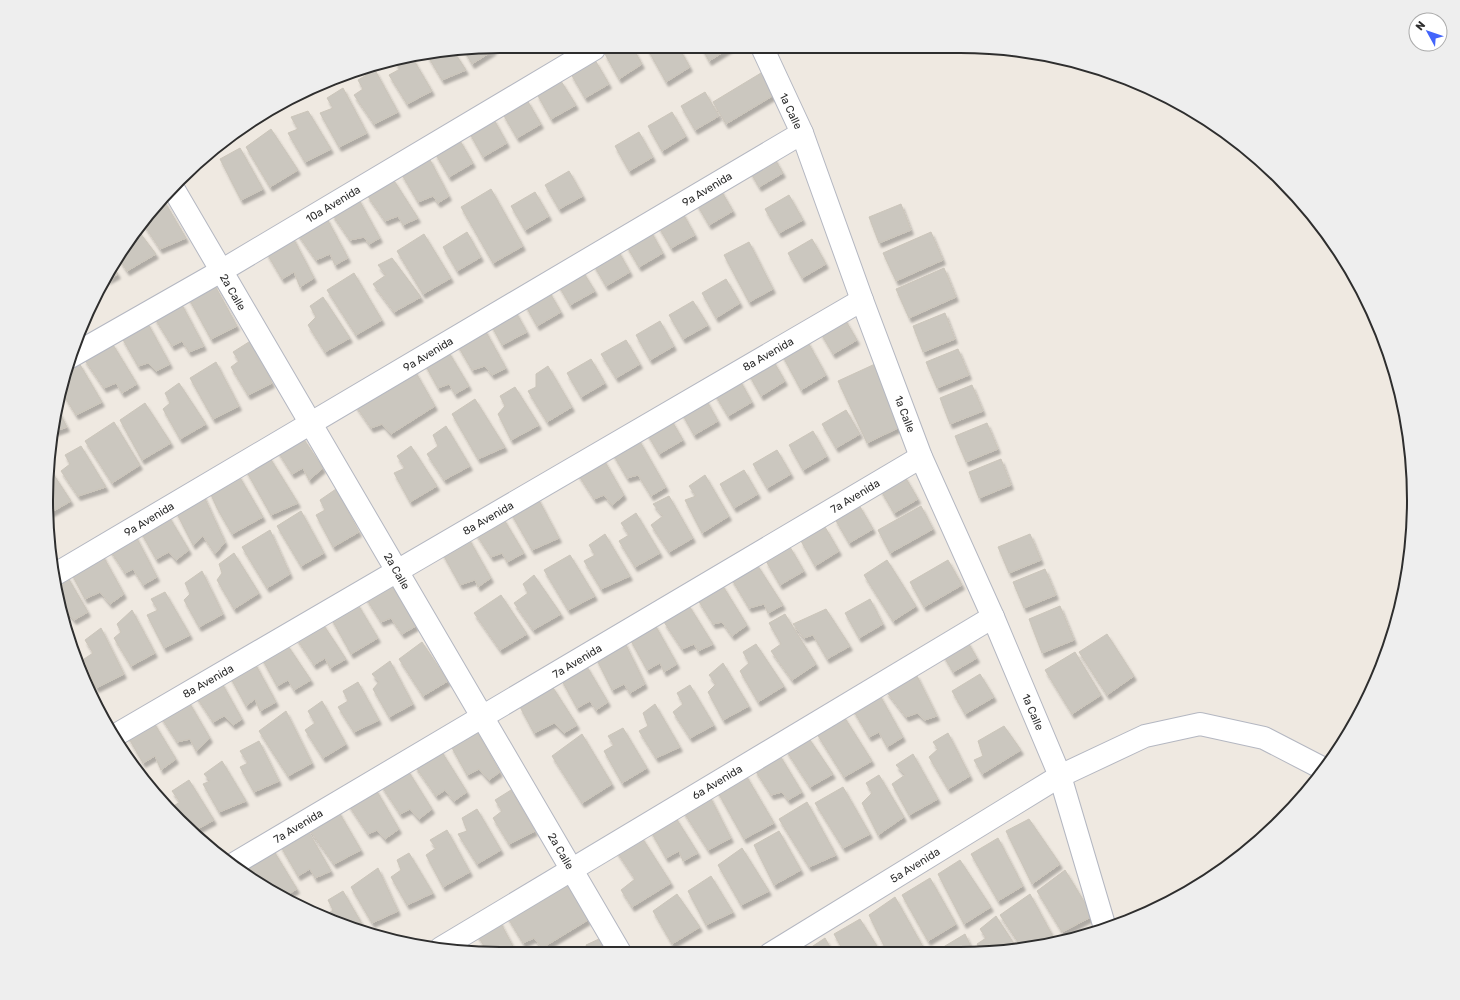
<svg xmlns="http://www.w3.org/2000/svg" width="1460" height="1000" viewBox="0 0 1460 1000" font-family="Rubik,sans-serif">
<defs>
<filter id="shadow"><feDropShadow dx="2.5" dy="4.5" stdDeviation="1" flood-color="#0004"/></filter>
</defs>
<rect width="100%" height="100%" fill="#efe9e1"/>
<!-- building -->
<g fill="#cbc7bf" stroke="#cbc5ba" filter="url(#shadow)">
<polygon points="633,48 642,64 619,79 605,54 614,49"/>
<polygon points="647,48 679,48 690,67 666,82"/>
<polygon points="702,48 730,48 709,61"/>
<polygon points="441,50 453,50 466,70 442,80 426,53"/>
<polygon points="464,50 494,50 472,64"/>
<polygon points="412,57 432,91 407,104 389,75 400,69 395,62"/>
<polygon points="595,60 609,84 585,98 571,74"/>
<polygon points="375,70 398,112 374,124 354,95 363,89 358,80"/>
<polygon points="761,73 774,95 726,124 713,102"/>
<polygon points="561,81 576,105 551,119 537,94"/>
<polygon points="343,88 367,133 339,147 320,113 333,108 327,98"/>
<polygon points="705,92 719,116 695,130 681,106"/>
<polygon points="527,100 541,124 517,138 503,114"/>
<polygon points="308,111 331,149 305,162 288,133 298,129 291,117"/>
<polygon points="672,112 686,136 662,151 648,126"/>
<polygon points="493,118 507,143 483,157 469,132"/>
<polygon points="271,129 298,170 270,187 246,147"/>
<polygon points="639,132 653,157 629,171 615,146"/>
<polygon points="459,139 473,163 449,177 435,153"/>
<polygon points="240,148 263,189 241,200 220,159"/>
<polygon points="769,149 783,173 759,187 745,163"/>
<polygon points="429,158 449,196 438,203 433,196 418,202 401,173"/>
<polygon points="569,171 583,196 559,209 545,185"/>
<polygon points="393,179 418,218 403,225 398,216 385,221 367,195"/>
<polygon points="719,187 733,211 709,225 695,201"/>
<polygon points="491,189 523,246 493,263 461,207"/>
<polygon points="535,192 549,216 525,230 511,206"/>
<polygon points="789,195 803,220 779,233 765,209"/>
<polygon points="358,198 380,238 369,244 364,237 350,240 332,214"/>
<polygon points="163,199 186,238 160,249 142,222"/>
<polygon points="901,204 911,230 879,243 869,217"/>
<polygon points="681,210 695,235 671,248 657,224"/>
<polygon points="326,217 348,258 335,265 330,254 316,260 297,233"/>
<polygon points="649,228 663,253 639,267 625,243"/>
<polygon points="137,229 156,254 127,271 119,259"/>
<polygon points="467,232 481,257 457,271 443,247"/>
<polygon points="931,232 943,260 896,281 883,253"/>
<polygon points="424,234 451,278 423,294 397,251"/>
<polygon points="292,236 314,278 300,287 294,272 282,279 266,252"/>
<polygon points="812,239 826,264 802,278 788,253"/>
<polygon points="749,242 773,289 749,302 724,255"/>
<polygon points="616,247 630,272 606,286 592,262"/>
<polygon points="392,258 421,297 394,312 373,284 386,275 378,265"/>
<polygon points="580,267 595,291 570,305 556,281"/>
<polygon points="114,268 118,274 107,280"/>
<polygon points="944,268 956,297 909,318 896,289"/>
<polygon points="208,273 237,326 211,339 183,288"/>
<polygon points="354,273 382,320 356,335 327,290"/>
<polygon points="726,279 740,303 716,318 702,293"/>
<polygon points="547,288 561,312 537,326 523,301"/>
<polygon points="323,297 350,338 325,352 308,325 316,317 310,306"/>
<polygon points="693,301 708,325 683,339 669,315"/>
<polygon points="181,303 204,346 189,352 182,341 172,346 154,317"/>
<polygon points="513,307 527,332 502,345 489,321"/>
<polygon points="945,313 955,339 923,352 913,326"/>
<polygon points="843,316 857,340 833,354 819,330"/>
<polygon points="660,321 674,346 650,360 636,335"/>
<polygon points="147,322 170,364 156,371 148,363 138,366 122,338"/>
<polygon points="481,323 506,368 492,375 485,366 472,370 454,339"/>
<polygon points="805,337 826,375 801,390 780,351"/>
<polygon points="252,340 272,383 248,395 231,367 239,361 233,352"/>
<polygon points="626,340 640,364 616,378 601,354"/>
<polygon points="112,343 137,384 122,393 116,383 104,388 84,359"/>
<polygon points="445,346 469,386 455,394 449,384 438,388 422,359"/>
<polygon points="958,349 969,375 937,388 926,362"/>
<polygon points="771,357 785,381 761,396 747,371"/>
<polygon points="591,359 605,383 581,397 567,373"/>
<polygon points="216,362 239,406 213,419 190,378"/>
<polygon points="79,363 102,402 76,415 60,389 65,371"/>
<polygon points="411,364 435,406 391,434 382,424 371,428 351,399"/>
<polygon points="875,364 904,425 867,443 838,381"/>
<polygon points="548,366 572,407 547,422 528,391 536,387 536,374"/>
<polygon points="738,377 752,402 728,416 713,391"/>
<polygon points="179,383 206,424 180,439 163,409 170,403 165,393"/>
<polygon points="972,385 983,411 950,424 940,398"/>
<polygon points="515,387 539,425 511,440 498,414 505,406 500,396"/>
<polygon points="704,396 718,421 694,435 680,410"/>
<polygon points="475,399 505,447 478,459 452,414"/>
<polygon points="145,403 171,443 142,460 120,420"/>
<polygon points="57,408 67,427 53,432"/>
<polygon points="846,410 860,434 836,448 822,424"/>
<polygon points="669,416 683,440 659,454 645,430"/>
<polygon points="114,422 140,465 112,483 85,441"/>
<polygon points="987,423 998,449 966,462 955,436"/>
<polygon points="446,426 470,466 444,480 427,454 438,446 433,435"/>
<polygon points="813,431 827,456 803,470 789,445"/>
<polygon points="299,432 323,468 309,480 303,468 292,474 275,447"/>
<polygon points="635,433 666,487 651,496 638,475 627,478 610,449"/>
<polygon points="81,446 106,487 78,496 61,471 70,464 65,455"/>
<polygon points="411,446 437,486 410,502 394,473 405,468 397,456"/>
<polygon points="265,450 298,503 271,515 243,465"/>
<polygon points="777,450 791,474 767,488 753,464"/>
<polygon points="600,453 624,495 612,505 604,495 594,499 574,468"/>
<polygon points="1001,459 1011,485 979,498 969,472"/>
<polygon points="48,466 71,501 50,513 47,470"/>
<polygon points="235,469 263,517 232,534 217,508 208,488"/>
<polygon points="744,470 758,494 734,508 720,484"/>
<polygon points="705,475 729,516 702,533 685,500 696,496 689,486"/>
<polygon points="904,475 918,499 894,513 880,489"/>
<polygon points="200,488 225,542 215,554 203,536 193,545 173,506"/>
<polygon points="336,489 359,532 333,547 316,515 325,510 320,500"/>
<polygon points="534,491 559,538 532,550 508,508"/>
<polygon points="669,496 693,538 669,552 651,525 663,516 653,504"/>
<polygon points="859,505 873,529 849,543 835,519"/>
<polygon points="921,506 933,529 890,553 878,530"/>
<polygon points="165,510 189,550 176,560 169,552 156,559 138,527"/>
<polygon points="301,511 324,553 301,566 277,526"/>
<polygon points="500,513 524,553 507,562 502,553 491,557 473,529"/>
<polygon points="636,513 660,553 635,567 619,541 629,535 621,523"/>
<polygon points="825,527 839,551 815,566 801,541"/>
<polygon points="132,529 157,577 143,585 133,569 125,573 108,547"/>
<polygon points="270,530 290,574 267,588 242,547"/>
<polygon points="465,532 491,578 478,587 475,580 460,585 440,549"/>
<polygon points="605,534 630,576 601,589 584,561 595,555 589,545"/>
<polygon points="1030,534 1041,560 1009,573 998,547"/>
<polygon points="98,547 124,594 110,604 100,592 85,599 68,567"/>
<polygon points="790,547 804,571 780,585 766,561"/>
<polygon points="234,553 259,593 234,609 217,580 222,573 219,564"/>
<polygon points="570,555 595,596 568,610 544,570"/>
<polygon points="887,560 916,606 893,621 864,575"/>
<polygon points="948,560 962,585 924,607 910,582"/>
<polygon points="756,563 783,605 768,613 764,604 749,608 731,578"/>
<polygon points="1045,569 1056,595 1024,608 1013,582"/>
<polygon points="64,571 88,612 74,620 68,613 61,613 55,589 54,578"/>
<polygon points="202,571 223,614 199,627 184,600 190,594 185,583"/>
<polygon points="534,575 561,614 533,630 514,603 528,593 523,584"/>
<polygon points="387,578 416,626 402,634 391,618 381,622 364,595"/>
<polygon points="721,583 747,625 732,636 722,622 713,624 698,600"/>
<polygon points="348,588 378,638 351,654 331,618"/>
<polygon points="165,592 190,635 164,648 147,615 158,610 151,599"/>
<polygon points="501,595 527,634 500,650 474,613"/>
<polygon points="870,599 883,624 859,638 845,613"/>
<polygon points="688,604 713,644 698,651 694,644 682,649 664,622"/>
<polygon points="1060,606 1074,640 1042,653 1029,619"/>
<polygon points="826,609 850,646 827,659 813,635 804,638 793,624"/>
<polygon points="132,610 155,653 131,666 114,638 121,632 117,624"/>
<polygon points="785,614 816,664 792,680 771,651 781,644 769,623"/>
<polygon points="319,618 346,659 330,668 325,658 314,665 295,636"/>
<polygon points="654,623 677,664 664,672 660,663 647,670 630,639"/>
<polygon points="101,628 124,674 96,688 84,659 93,653 85,640"/>
<polygon points="963,634 977,658 953,672 939,648"/>
<polygon points="1107,634 1134,676 1107,695 1079,652"/>
<polygon points="284,640 311,680 294,690 288,680 277,686 260,655"/>
<polygon points="624,641 645,684 630,693 624,684 612,690 596,658"/>
<polygon points="422,642 448,681 423,696 399,659"/>
<polygon points="756,644 784,686 758,702 740,671 749,663 743,652"/>
<polygon points="1075,652 1101,695 1072,714 1045,670"/>
<polygon points="252,658 276,702 260,711 255,699 246,706 228,673"/>
<polygon points="390,661 413,704 389,717 373,689 379,682 372,674"/>
<polygon points="723,663 749,706 723,720 708,692 716,684 709,675"/>
<polygon points="586,665 608,702 596,710 590,701 577,708 561,679"/>
<polygon points="916,674 937,716 925,720 917,713 906,717 886,691"/>
<polygon points="980,674 994,697 965,714 952,691"/>
<polygon points="219,678 242,719 233,725 224,716 213,722 194,693"/>
<polygon points="358,682 379,720 354,732 338,707 348,701 343,691"/>
<polygon points="690,685 714,725 690,738 673,712 683,704 677,693"/>
<polygon points="552,686 577,725 564,733 554,723 534,733 520,707"/>
<polygon points="878,692 903,737 887,747 879,732 869,737 852,708"/>
<polygon points="186,697 210,738 196,751 190,739 177,742 159,714"/>
<polygon points="322,701 346,744 323,758 305,730 315,723 308,711"/>
<polygon points="655,704 680,747 656,758 639,731 648,726 643,713"/>
<polygon points="286,711 312,763 288,776 259,731"/>
<polygon points="843,715 872,761 844,777 817,734"/>
<polygon points="151,718 176,759 161,770 155,756 143,763 127,735"/>
<polygon points="1004,726 1021,750 982,774 974,760 983,756 978,741"/>
<polygon points="623,728 647,768 622,783 604,751 614,745 608,736"/>
<polygon points="476,730 500,772 489,780 479,769 467,775 451,746"/>
<polygon points="948,733 970,776 948,789 929,757 938,749 933,742"/>
<polygon points="582,734 612,784 582,803 552,756"/>
<polygon points="808,737 833,774 810,787 786,750"/>
<polygon points="259,741 279,781 254,792 240,767 248,763 240,751"/>
<polygon points="440,749 467,792 454,801 445,790 436,796 415,766"/>
<polygon points="779,754 802,792 788,800 782,792 771,795 755,770"/>
<polygon points="913,754 938,799 909,815 892,784 905,775 896,765"/>
<polygon points="222,761 246,801 219,812 203,784 210,781 204,774"/>
<polygon points="407,769 432,809 419,819 410,809 400,814 381,785"/>
<polygon points="744,772 774,823 744,839 716,789"/>
<polygon points="879,775 904,817 878,835 862,803 872,793 866,783"/>
<polygon points="189,780 214,820 192,832 179,821 172,807 180,802 172,791"/>
<polygon points="843,787 870,834 843,848 815,803"/>
<polygon points="375,788 399,829 385,839 377,830 368,834 348,804"/>
<polygon points="511,790 535,831 509,844 493,818 502,811 495,800"/>
<polygon points="709,795 731,838 708,850 683,811"/>
<polygon points="333,802 361,850 334,864 304,822"/>
<polygon points="807,802 836,855 809,867 779,819"/>
<polygon points="477,809 501,850 477,864 458,834 467,831 462,818"/>
<polygon points="674,815 698,853 683,861 679,851 666,858 649,828"/>
<polygon points="1029,819 1060,864 1032,884 1006,831"/>
<polygon points="307,829 331,871 315,878 310,869 298,876 280,845"/>
<polygon points="447,830 470,872 443,887 426,855 436,848 430,840"/>
<polygon points="779,831 801,870 774,885 754,845"/>
<polygon points="639,833 671,883 632,907 621,890 635,879 615,849"/>
<polygon points="998,838 1023,886 998,901 971,854"/>
<polygon points="272,848 297,889 283,897 275,888 272,890 258,882 247,864"/>
<polygon points="742,848 769,891 741,905 718,865"/>
<polygon points="409,853 433,893 407,905 391,877 401,870 397,860"/>
<polygon points="960,860 991,907 964,924 938,874"/>
<polygon points="378,868 398,911 372,923 351,887"/>
<polygon points="1065,870 1093,916 1062,932 1037,891"/>
<polygon points="711,876 733,912 706,925 688,891"/>
<polygon points="563,877 588,920 542,948 534,938 523,943 505,913"/>
<polygon points="930,878 956,924 928,941 902,895"/>
<polygon points="343,891 365,929 325,916 333,910 328,900"/>
<polygon points="677,894 700,927 672,944 653,911"/>
<polygon points="1030,894 1055,940 1044,946 1022,948 1000,915"/>
<polygon points="895,897 922,945 903,954 888,954 869,915"/>
<polygon points="996,916 1017,948 982,952 977,944 986,938 980,929"/>
<polygon points="498,918 517,954 488,953 475,931"/>
<polygon points="860,919 882,954 845,954 834,934"/>
<polygon points="965,934 974,953 936,954 935,952"/>
<polygon points="825,938 834,954 801,954"/>
<polygon points="599,939 608,954 590,954 586,945"/>
</g>
<g fill="none" stroke-linecap="round" stroke-linejoin="round">
<defs>
<g id="minor">
<polyline points="762,47 802,133 862,300 921,457 993,617 1060,776 1105,928"/>
<polyline points="173,188 621,954"/>
<polyline points="70,357 221,271 594,49"/>
<polyline points="54,575 802,133"/>
<polyline points="114,736 862,300"/>
<polyline points="232,865 921,457"/>
<polyline points="441,948 993,617"/>
<polyline points="770,954 1060,776 1145,736 1200,724 1264,738 1324,769"/>
</g>
</defs>
<!-- minor casing -->
<use href="#minor" stroke="#b4b7c1" stroke-width="24"/>
<!-- minor -->
<use href="#minor" stroke="#fff" stroke-width="22"/>
</g>
<g text-anchor="middle" stroke-width="4" stroke-linejoin="round" paint-order="stroke">
<!-- street labels -->
<g font-size="11" fill="#2e2e2e" stroke="#fff">
<text transform="translate(791 111) rotate(65)" y="4">1a Calle</text>
<text transform="translate(707 189) rotate(-31)" y="4">9a Avenida</text>
<text transform="translate(333 204) rotate(-31)" y="4">10a Avenida</text>
<text transform="translate(233 292) rotate(60)" y="4">2a Calle</text>
<text transform="translate(428 354) rotate(-31)" y="4">9a Avenida</text>
<text transform="translate(768 354) rotate(-30)" y="4">8a Avenida</text>
<text transform="translate(905 414) rotate(69)" y="4">1a Calle</text>
<text transform="translate(855 496) rotate(-31)" y="4">7a Avenida</text>
<text transform="translate(488 518) rotate(-30)" y="4">8a Avenida</text>
<text transform="translate(149 519) rotate(-31)" y="4">9a Avenida</text>
<text transform="translate(397 571) rotate(60)" y="4">2a Calle</text>
<text transform="translate(577 661) rotate(-31)" y="4">7a Avenida</text>
<text transform="translate(208 681) rotate(-30)" y="4">8a Avenida</text>
<text transform="translate(1033 712) rotate(67)" y="4">1a Calle</text>
<text transform="translate(717 782) rotate(-31)" y="4">6a Avenida</text>
<text transform="translate(298 826) rotate(-31)" y="4">7a Avenida</text>
<text transform="translate(561 851) rotate(60)" y="4">2a Calle</text>
<text transform="translate(915 865) rotate(-32)" y="4">5a Avenida</text>
</g>
</g>
<!-- crop -->
<path d="M0 0H1460V1000H0ZM500 53H960A447 447 0 0 1 1407 500V500A447 447 0 0 1 960 947H500A447 447 0 0 1 53 500V500A447 447 0 0 1 500 53Z" fill="#eee" fill-rule="evenodd"/>
<path fill="none" stroke="#2e2e2e" stroke-width="2" d="M500 53H960A447 447 0 0 1 1407 500V500A447 447 0 0 1 960 947H500A447 447 0 0 1 53 500V500A447 447 0 0 1 500 53Z"/>
<!-- north arrow -->
<g transform="translate(1428 32) rotate(310)"><circle r="19" fill="#ffffff" stroke="#ababab"/>
<path d="M0-3L7 15L0 10L-7 15Z" fill="#4264fb"/>
<text y="-6" font-size="11" font-weight="bold" text-anchor="middle" fill="#2e2e2e">N</text>
</g>
</svg>
